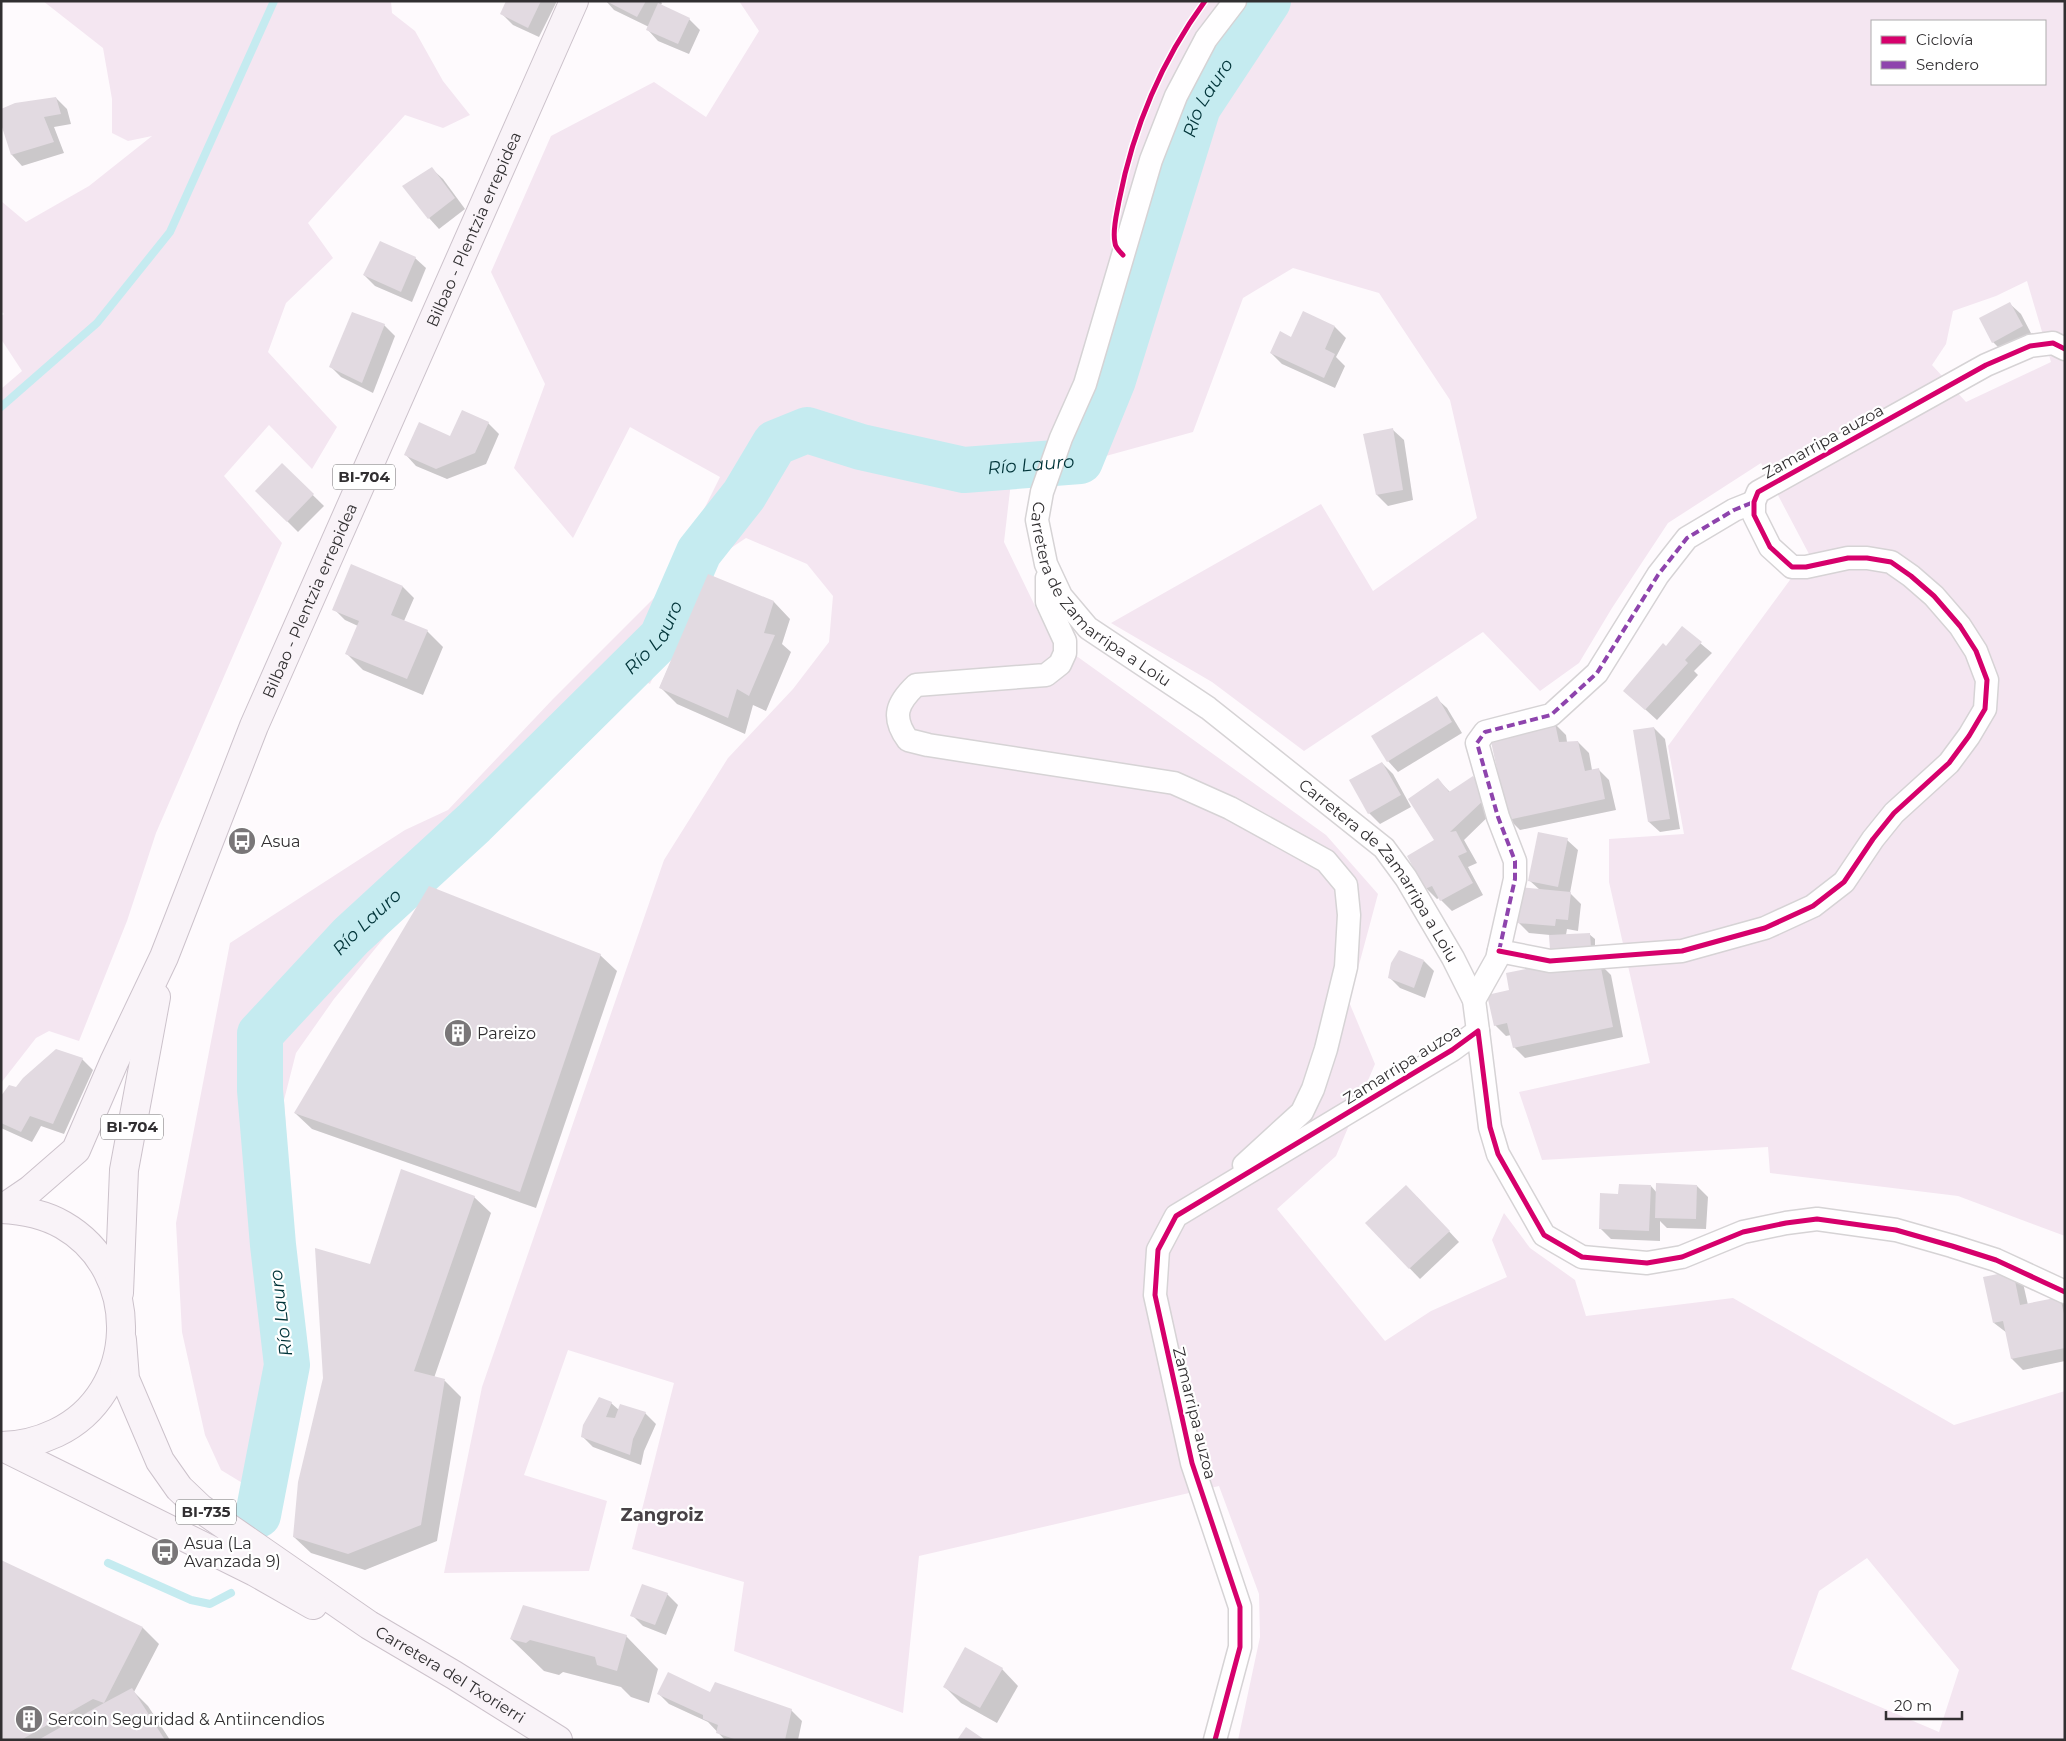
<svg xmlns="http://www.w3.org/2000/svg" width="2066" height="1741" viewBox="0 0 2066 1741" font-family="Montserrat,sans-serif">
<rect width="100%" height="100%" fill="#fefafd"/>
<!-- green -->
<g fill="#f4e6f1" fill-rule="evenodd">
<polygon points="43,1 391,1 392,13 415,31 443,81 470,115 443,128 405,115 308,223 333,258 286,303 268,352 337,427 312,469 269,425 224,476 282,543 156,833 127,921 79,1041 49,1031 36,1038 1,1083 1,389 22,371 1,339 1,316 4,314 1,311 1,201 26,222 89,186 152,136 128,141 112,133 112,99 103,48"/>
<path d="M739 1H2065V1236L1958 1196 1770 1173 1768 1147 1542 1160 1519 1092 1650 1063 1609 882V839L1684 834 1668 746 1809 554 1761 463 1668 523 1612 608 1579 663 1540 691 1483 632 1304 751 1212 682 1111 623 1321 504 1373 591 1477 518 1450 400 1379 293 1293 268 1243 298 1193 432 1011 482 1004 542 1050 637 1326 835 1378 894 1349 1002 1375 1064 1336 1156 1277 1209 1385 1341 1431 1311 1507 1277 1492 1240 1504 1213 1530 1248 1575 1280 1586 1316 1733 1298 1954 1425 2065 1391V1740H1238L1260 1637 1259 1594 1219 1486 919 1556 903 1713 734 1651 744 1582 632 1549 674 1383 568 1350 524 1475 607 1501 589 1571 444 1573 482 1387 664 860 728 758 793 689 829 642 833 596 807 564 746 538 704 566 650 684 634 676 484 832 429 883 334 999 296 1053 284 1100 303 1379 274 1514 262 1495 221 1470 205 1435 182 1332 176 1223 230 943 405 830 448 810 553 699 666 586 720 477 630 427 573 538 514 468 545 384 491 272 551 136 654 82 706 117 759 31ZM1872 21H2045V84H1872ZM2027 281 2051 362 1966 402 1932 365 1946 344 1953 311 1996 296ZM1867 1558 1959 1670 1939 1732 1791 1669 1819 1591Z"/>
</g>
<!-- shadow -->
<g fill="#0003">
<polygon points="508,1 557,1 539,37 513,25 502,14"/>
<polygon points="606,1 660,1 662,3 661,5 689,19 700,30 689,54 658,41 648,30 649,27 614,10"/>
<polygon points="56,98 67,109 71,124 54,127 64,153 22,166 12,155 1,120"/>
<polygon points="432,169 443,179 465,209 439,229 429,218"/>
<polygon points="415,258 426,268 412,302 375,286 364,275"/>
<polygon points="2010,304 2021,314 2033,337 2004,353 1993,342"/>
<polygon points="1304,313 1335,327 1346,338 1336,357 1345,366 1335,388 1282,364 1271,353 1292,338"/>
<polygon points="384,325 395,336 373,393 341,377 330,366"/>
<polygon points="488,423 499,434 486,464 447,479 416,466 406,455"/>
<polygon points="1393,430 1404,440 1413,500 1388,506 1377,495 1365,435"/>
<polygon points="282,465 324,506 298,532 257,491"/>
<polygon points="352,566 403,587 414,598 404,621 427,631 443,647 423,695 363,670 347,654 358,626 345,620 334,609"/>
<polygon points="708,576 774,602 790,619 782,644 791,652 766,711 753,705 745,734 677,704 660,687"/>
<polygon points="1682,628 1712,653 1694,671 1698,675 1657,720 1625,691 1666,648"/>
<polygon points="1436,698 1447,708 1462,733 1398,772 1388,761"/>
<polygon points="1555,724 1566,735 1567,742 1578,742 1589,753 1592,770 1598,769 1609,780 1616,810 1520,830 1509,819"/>
<polygon points="1654,728 1665,739 1680,829 1660,832 1649,822"/>
<polygon points="1382,763 1393,774 1411,807 1380,824 1369,813"/>
<polygon points="1472,778 1496,809 1464,840 1477,863 1468,867 1483,895 1452,911 1439,898 1437,899 1426,888 1436,840 1438,780 1451,793"/>
<polygon points="1567,840 1578,850 1570,893 1581,904 1578,931 1567,929 1566,935 1589,934 1595,939 1595,952 1550,935 1529,933 1518,922 1540,890 1530,881"/>
<polygon points="600,955 617,971 536,1208 312,1129 295,1113"/>
<polygon points="1424,961 1434,971 1425,998 1400,988 1389,977"/>
<polygon points="1600,964 1611,975 1623,1037 1525,1058 1514,1047 1511,1035 1506,1036 1495,1025 1511,991 1547,966 1554,973"/>
<polygon points="56,1051 82,1059 93,1070 64,1134 41,1126 32,1142 1,1128 1,1098 17,1089"/>
<polygon points="1651,1186 1657,1193 1697,1186 1708,1197 1706,1229 1667,1228 1660,1221 1660,1241 1611,1239 1600,1228 1619,1195"/>
<polygon points="474,1197 491,1213 434,1378 445,1381 461,1397 437,1541 365,1570 311,1553 294,1537 325,1378 371,1265"/>
<polygon points="1417,1197 1459,1242 1420,1279 1367,1224"/>
<polygon points="2012,1272 2023,1283 2028,1305 2060,1298 2065,1303 2065,1361 2023,1370 2012,1359 2007,1333 1994,1323"/>
<polygon points="611,1403 619,1410 645,1413 656,1424 644,1451 641,1465 593,1447 582,1436"/>
<polygon points="1,1562 143,1628 159,1644 134,1692 148,1706 170,1740 1,1740"/>
<polygon points="667,1594 678,1605 666,1635 643,1626 632,1615"/>
<polygon points="626,1636 658,1669 649,1703 631,1697 621,1687 563,1672 559,1675 544,1671 511,1639"/>
<polygon points="1002,1669 1018,1686 997,1723 961,1703 944,1686"/>
<polygon points="659,1694 711,1694 791,1710 802,1721 798,1740 725,1740 708,1722 669,1704"/>
</g>
<g fill="none" stroke-linecap="round" stroke-linejoin="round">
<!-- stream -->
<g stroke="#c5ebf0" stroke-width="8">
<polyline points="1,407 97,323 170,232 274,1"/>
<polyline points="108,1563 191,1600 210,1604 231,1593"/>
</g>
<!-- river -->
<path stroke="#c5ebf0" stroke-width="46" id="s1" d="M258 1515 287 1365 273 1245 260 1090V1034L351 936 474 823 662 637 699 552 744 495 775 443 807 430 861 447 964 470 1080 461 1113 380 1198 107 1268 1"/>
</g>
<!-- building -->
<g fill="#e2dae1">
<polygon points="506,1 541,1 528,28 500,14"/>
<polygon points="606,1 646,1 637,17"/>
<polygon points="658,3 690,18 678,44 646,30"/>
<polygon points="56,97 61,114 44,117 54,142 11,155 1,124 1,109 15,103"/>
<polygon points="432,167 455,198 428,219 402,186"/>
<polygon points="380,241 416,257 401,292 363,275"/>
<polygon points="2010,302 2023,326 1992,343 1979,318"/>
<polygon points="1303,311 1335,326 1325,349 1335,354 1324,378 1270,353 1280,331 1291,337"/>
<polygon points="352,312 385,324 362,383 329,367"/>
<polygon points="462,410 489,422 475,453 436,469 404,455 419,422 450,436"/>
<polygon points="1393,428 1403,490 1376,495 1363,434"/>
<polygon points="282,463 314,494 287,522 255,491"/>
<polygon points="351,564 403,586 391,615 428,630 407,679 345,654 359,621 332,610"/>
<polygon points="708,574 774,601 764,633 775,635 749,696 737,689 728,718 659,688"/>
<polygon points="1682,626 1702,642 1685,660 1688,663 1645,710 1623,691 1663,643 1666,646"/>
<polygon points="1437,696 1452,722 1387,762 1371,736"/>
<polygon points="1555,723 1559,742 1578,741 1585,771 1599,768 1605,799 1508,820 1490,737"/>
<polygon points="1654,727 1670,819 1648,822 1633,730"/>
<polygon points="1382,762 1401,795 1368,814 1349,780"/>
<polygon points="1473,776 1486,798 1450,832 1456,831 1467,852 1458,856 1473,883 1440,901 1432,886 1425,889 1407,856 1434,840 1408,799 1438,778 1449,792"/>
<polygon points="1538,832 1568,838 1558,887 1528,881"/>
<polygon points="429,886 601,954 520,1192 294,1113"/>
<polygon points="1520,887 1571,892 1568,920 1556,919 1555,926 1517,923"/>
<polygon points="1590,933 1591,948 1550,950 1549,935"/>
<polygon points="1399,950 1424,960 1414,988 1388,978 1391,963"/>
<polygon points="1600,963 1613,1027 1513,1048 1507,1023 1494,1026 1487,995 1509,990 1506,973 1547,965 1549,973"/>
<polygon points="56,1049 83,1058 53,1124 30,1116 21,1132 1,1123 1,1096 9,1085 16,1087 23,1078"/>
<polygon points="401,1169 475,1196 414,1371 445,1379 421,1525 348,1554 293,1537 298,1482 323,1378 315,1248 370,1264"/>
<polygon points="1656,1183 1697,1185 1696,1219 1655,1218"/>
<polygon points="1619,1184 1651,1185 1649,1231 1599,1229 1600,1193 1618,1194"/>
<polygon points="1406,1185 1450,1231 1409,1269 1365,1223"/>
<polygon points="2013,1271 2020,1305 2060,1297 2065,1318 2065,1348 2011,1359 2003,1321 1993,1323 1983,1277"/>
<polygon points="599,1397 612,1402 606,1417 615,1418 620,1404 646,1412 633,1439 630,1455 581,1437 583,1425"/>
<polygon points="1,1560 143,1627 104,1703 93,1699 21,1740 1,1740"/>
<polygon points="642,1584 668,1593 655,1625 630,1616"/>
<polygon points="523,1605 627,1635 617,1671 597,1665 595,1657 530,1640 526,1643 510,1639"/>
<polygon points="965,1647 1003,1668 980,1708 943,1687"/>
<polygon points="668,1672 710,1692 715,1682 792,1709 785,1740 737,1740 716,1733 718,1725 703,1719 703,1715 657,1694"/>
<polygon points="132,1688 165,1740 38,1740 104,1703"/>
<polygon points="966,1727 985,1740 957,1740"/>
</g>
<g fill="none" stroke-linecap="round" stroke-linejoin="round">
<defs>
<g id="street">
<path id="s2" d="M1235 1 1206 39 1176 96 1151 160 1085 384 1061 438 1042 492 1037 520 1046 564 1061 596 1088 628 1208 708 1384 848 1406 878 1453 958 1474 1000 1478 1031"/>
<path d="M1047 578V602L1065 641V653L1060 664 1046 675 916 685C897 703 891 717 908 740L928 745 1174 783 1230 808 1326 861 1346 885 1349 915 1346 967 1326 1049 1313 1089 1302 1112 1244 1165"/>
<polyline points="1499,951 1550,961 1682,951 1765,928 1813,906 1844,882 1873,839 1894,813 1949,763 1969,736 1985,709 1987,680 1976,651 1960,626 1934,596 1911,576 1891,562 1867,558 1848,558 1806,567 1792,567 1770,547 1754,515 1754,502 1758,492 1986,365 2030,346 2053,343 2065,349"/>
<polyline points="1474,1000 1497,959 1515,879 1515,861 1498,817 1477,743 1485,732 1551,715 1597,673 1658,575 1687,538 1734,510 1754,502"/>
<polyline points="1215,1740 1240,1647 1240,1607 1192,1463 1155,1295 1158,1250 1176,1216 1452,1050 1478,1031 1490,1127 1498,1154 1544,1235 1582,1257 1647,1263 1682,1257 1743,1232 1786,1223 1817,1219 1896,1230 1952,1246 1996,1260 2065,1292"/>
</g>
<g id="primary">
<path d="M1 1209C23 1210 44 1214 63 1225 143 1271 140 1393 56 1433 39 1441 21 1446 1 1446"/>
<path id="s3" d="M2 1209 30 1190 76 1150 114 1062 164 957 254 726 574 1"/>
<polyline points="119,1293 124,1170 156,997"/>
<path id="s4" d="M122 1340 125 1379 160 1461 179 1488 200 1508 369 1625 454 1675 558 1740"/>
<polyline points="3,1447 255,1572 313,1605"/>
</g>
</defs>
<!-- street casing -->
<use href="#street" stroke="#d6d3d5" stroke-width="25"/>
<!-- primary casing -->
<use href="#primary" stroke="#ccc2cb" stroke-width="30"/>
<!-- street -->
<use href="#street" stroke="#fffeff" stroke-width="22"/>
<!-- primary -->
<use href="#primary" stroke="#f9f3f8" stroke-width="28"/>
<!-- quiet -->
<polyline stroke="#8e44ad" stroke-width="4" stroke-dasharray="8 4" stroke-linecap="butt" points="1499,951 1515,879 1515,861 1498,817 1477,743 1485,732 1551,715 1597,673 1658,575 1687,538 1734,510 1754,502"/>
<defs>
<g id="cycleway">
<path d="M1123 255C1120 252 1115 247 1115 243 1112 230 1117 213 1119 201 1133 129 1162 60 1205 1"/>
<polyline points="1499,951 1550,961 1682,951 1765,928 1813,906 1844,882 1873,839 1894,813 1949,763 1969,736 1985,709 1987,680 1976,651 1960,626 1934,596 1911,576 1891,562 1867,558 1848,558 1806,567 1792,567 1770,547 1754,515 1754,502 1758,492 1986,365 2030,346 2053,343 2065,349"/>
<polyline points="1215,1740 1240,1647 1240,1607 1192,1463 1155,1295 1158,1250 1176,1216 1452,1050 1478,1031 1490,1127 1498,1154 1544,1235 1582,1257 1647,1263 1682,1257 1743,1232 1786,1223 1817,1219 1896,1230 1952,1246 1996,1260 2065,1292"/>
</g>
</defs>
<!-- cycleway casing -->
<use href="#cycleway" stroke="#fff" stroke-width="8"/>
<!-- cycleway -->
<use href="#cycleway" stroke="#d6006c" stroke-width="5"/>
</g>
<!-- icons -->
<defs>
<symbol id="bus-disc" viewBox="-11 -11 22 22"><circle r="9.5" fill="#797678" stroke="#fff"/><path d="M-5-6H5V4H4V6H2V4H-2V6H-4V4H-5ZM-3.5-4V0h7V-4ZM-3.5 1.2v1.5H-2V1.2ZM2 1.2v1.5H3.5V1.2Z" fill="#fff"/></symbol>
<symbol id="building-disc" viewBox="-11 -11 22 22"><circle r="9.5" fill="#797678" stroke="#fff"/><path d="M-4-6H4V6H1V3H-1V6H-4ZM-2.5-4.3h1.7v1.8h-1.7ZM.8-4.3h1.7v1.8H.8ZM-2.5-1h1.7V.8h-1.7ZM.8-1h1.7V.8H.8Z" fill="#fff"/></symbol>
</defs>
<g fill-rule="evenodd">
<use href="#bus-disc" x="226" y="825" width="32" height="32"/>
<use href="#building-disc" x="442" y="1017" width="32" height="32"/>
<use href="#bus-disc" x="149" y="1536" width="32" height="32"/>
<use href="#building-disc" x="13" y="1703" width="32" height="32"/>
</g>
<g text-anchor="middle" stroke-width="4.5" stroke-linejoin="round" paint-order="stroke">
<!-- shield labels -->
<g fill="#fff" stroke="#6f6d6f" stroke-width="1">
<rect x="333" y="464.5" width="62" height="25" rx="4"/>
<rect x="101" y="1114.5" width="62" height="25" rx="4"/>
<rect x="176" y="1499.5" width="60" height="25" rx="4"/>
</g>
<g font-size="15" font-weight="bold" fill="#312f31">
<text x="364" y="482">BI-704</text>
<text x="132" y="1132">BI-704</text>
<text x="206" y="1517">BI-735</text>
</g>
<!-- street labels -->
<g font-size="16" fill="#312f31" stroke="#fff">
<text dy="6" stroke="none"><textPath href="#s3" startOffset="1098">Bilbao - Plentzia errepidea</textPath></text>
<text transform="translate(1823 441) rotate(-29)" y="6">Zamarripa auzoa</text>
<text dy="6" stroke="none"><textPath href="#s2" startOffset="660">Carretera de Zamarripa a Loiu</textPath></text>
<text dy="6" stroke="none"><textPath href="#s3" startOffset="692">Bilbao - Plentzia errepidea</textPath></text>
<text dy="6" stroke="none"><textPath href="#s2" startOffset="1064">Carretera de Zamarripa a Loiu</textPath></text>
<text transform="translate(1402 1064) rotate(-32)" y="6">Zamarripa auzoa</text>
<text transform="translate(1195 1413) rotate(76)" y="6">Zamarripa auzoa</text>
<text dy="6" stroke="none"><textPath href="#s4" startOffset="491">Carretera del Txorierri</textPath></text>
</g>
<!-- poi labels -->
<g font-size="16" fill="#312f31" stroke="#fff" text-anchor="start">
<text x="261" y="847">Asua</text>
<text x="477" y="1039">Pareizo</text>
<text x="184" y="1549">Asua (La<tspan x="184" dy="18">Avanzada 9)</tspan></text>
<text x="48" y="1725">Sercoin Seguridad &amp; Antiincendios</text>
</g>
<!-- water labels -->
<g font-size="18" font-style="italic" fill="#003439" stroke="#fff">
<text dy="6" stroke="none"><textPath href="#s1" startOffset="1975">Río Lauro</textPath></text>
<text dy="6" stroke="none"><textPath href="#s1" startOffset="1540">Río Lauro</textPath></text>
<text dy="6" stroke="none"><textPath href="#s1" startOffset="1045">Río Lauro</textPath></text>
<text dy="6" stroke="none"><textPath href="#s1" startOffset="640">Río Lauro</textPath></text>
<text transform="translate(281 1313) rotate(-97)" y="6">Río Lauro</text>
</g>
<!-- neighbourhood labels -->
<g font-size="18" font-weight="bold" fill="#474246" stroke="#fff">
<text x="662" y="1521">Zangroiz</text>
</g>
</g>
<!-- border -->
<rect width="2066" height="1741" fill="none" stroke="#312f31" stroke-width="5"/>
<!-- legend -->
<rect x="1871" y="20" width="175" height="65" fill="#ffffff" stroke="#adacad"/>
<rect x="1881" y="36" width="25" height="8" fill="#d6006c" stroke="#adacad"/>
<text x="1916" y="45" font-size="15" fill="#312f31">Ciclovía</text>
<rect x="1881" y="61" width="25" height="8" fill="#8e44ad" stroke="#adacad"/>
<text x="1916" y="70" font-size="15" fill="#312f31">Sendero</text>
<!-- scale -->
<path d="M1886 1711v8h76v-8" fill="none" stroke="#312f31" stroke-width="2.5"/>
<text x="1894" y="1711" font-size="15" fill="#312f31" stroke="#ffffff" stroke-width="4" paint-order="stroke">20 m</text>
</svg>
